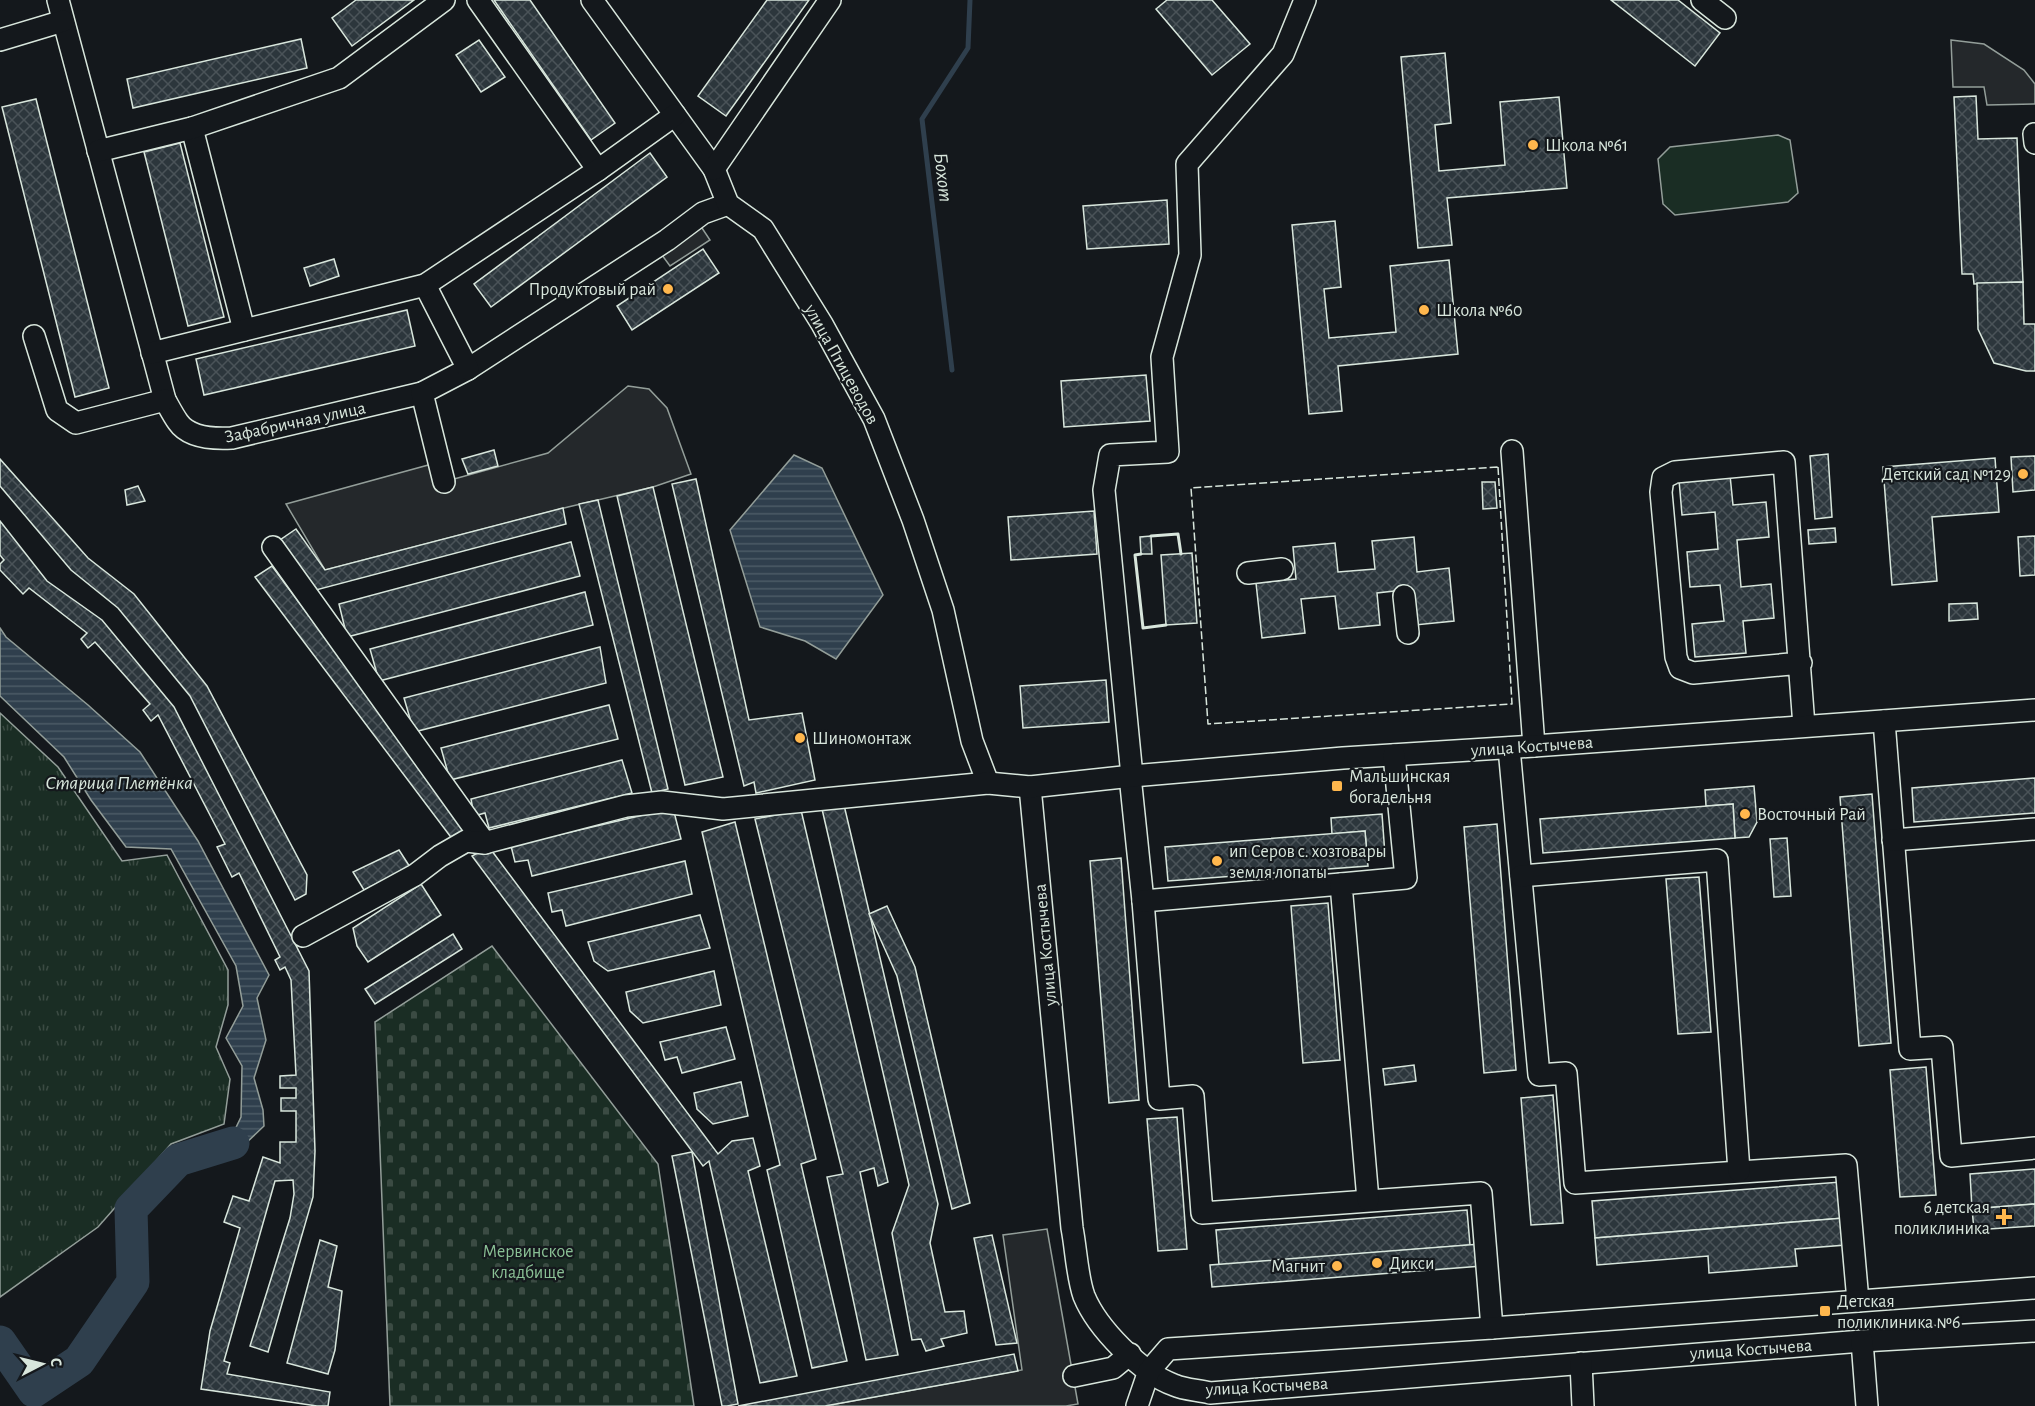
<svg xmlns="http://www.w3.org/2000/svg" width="2035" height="1406" viewBox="0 0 2035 1406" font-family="'Alegreya Sans',sans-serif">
<defs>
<pattern id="grass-tufts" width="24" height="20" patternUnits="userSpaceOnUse" patternTransform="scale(1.5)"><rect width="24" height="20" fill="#1a2d24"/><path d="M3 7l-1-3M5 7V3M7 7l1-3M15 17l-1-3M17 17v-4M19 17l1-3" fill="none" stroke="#3b4b43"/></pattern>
<pattern id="cemetery-stones" width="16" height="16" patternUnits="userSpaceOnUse" patternTransform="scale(1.5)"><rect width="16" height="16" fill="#1a2d24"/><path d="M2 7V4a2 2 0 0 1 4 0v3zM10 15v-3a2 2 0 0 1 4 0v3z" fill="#3b4b43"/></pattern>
<pattern id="water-rules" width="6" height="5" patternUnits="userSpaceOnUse" patternTransform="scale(1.5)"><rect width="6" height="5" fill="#2f3f4d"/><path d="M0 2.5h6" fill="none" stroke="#4c5b66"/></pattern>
<pattern id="building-cross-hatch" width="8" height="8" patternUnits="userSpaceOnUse" patternTransform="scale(1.5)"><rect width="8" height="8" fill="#2c363c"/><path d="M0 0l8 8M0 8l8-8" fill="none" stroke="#4a5358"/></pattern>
</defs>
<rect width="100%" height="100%" fill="#14181c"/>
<!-- grass -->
<polygon fill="url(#grass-tufts)" stroke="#939e99" stroke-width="1.5" points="0,713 58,767 122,861 167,855 228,970 228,1005 216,1047 230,1079 224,1124 171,1144 98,1227 0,1297"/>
<!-- cemetery -->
<polygon fill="url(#cemetery-stones)" stroke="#939e99" stroke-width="1.5" points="492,946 658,1164 694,1406 390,1406 375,1022"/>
<!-- pitch -->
<polygon fill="#1a2d24" stroke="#939e99" stroke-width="1.5" points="1778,135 1790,140 1798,193 1788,202 1675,215 1663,204 1658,159 1670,147"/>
<!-- parking -->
<g fill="#24282b" stroke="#939e99" stroke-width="1.5">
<polygon points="1951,40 1984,44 2024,70 2035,84 2035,104 1987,105 1984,87 1953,87"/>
<polygon points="700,225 710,240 670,266 659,251"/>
<polygon points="628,386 649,389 667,408 691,474 653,487 568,507 325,570 286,504 432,464 436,484 548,453"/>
<polygon points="1047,1229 1078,1404 1066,1406 825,1406 1022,1370 1003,1235"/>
</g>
<!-- water -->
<g fill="url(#water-rules)" stroke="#939e99" stroke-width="1.5">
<polygon points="794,455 822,468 883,595 836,659 805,641 760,627 730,530"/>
<polygon points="0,628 6,637 88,705 140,752 198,841 269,975 257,998 266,1040 254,1078 263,1110 264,1126 244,1145 229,1142 241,1117 242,1066 226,1038 243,1006 236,966 171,849 126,847 91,800 64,757 0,696"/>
</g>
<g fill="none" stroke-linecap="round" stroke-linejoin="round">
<!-- stream -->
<polyline stroke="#2f3f4d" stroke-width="5" points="952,370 922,119 968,48 970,0"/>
<!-- river -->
<polyline stroke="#2f3f4d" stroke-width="33" points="0,1342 34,1391 79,1361 133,1282 131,1209 178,1160 233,1143"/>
</g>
<!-- building -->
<g fill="url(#building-cross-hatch)" stroke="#d8e6dc" stroke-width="1.5">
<polygon points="356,0 414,0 352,46 332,18"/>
<polygon points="494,0 530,0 615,123 591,140"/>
<polygon points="767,0 809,0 726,116 698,96"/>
<polygon points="1167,0 1212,0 1250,44 1212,75 1156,9"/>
<polygon points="1611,0 1678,0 1720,33 1695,66"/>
<polygon points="301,39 307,68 133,108 127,79"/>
<polygon points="479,40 505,77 481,92 456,55"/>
<polygon points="1445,53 1451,123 1435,125 1439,171 1505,165 1500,102 1559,97 1567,188 1447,198 1452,245 1418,248 1401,57"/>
<polygon points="1976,96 1978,139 2017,138 2023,282 1974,284 1973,274 1962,274 1954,97"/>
<polygon points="36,99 109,388 75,397 2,107"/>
<polygon points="180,143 224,317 188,326 144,152"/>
<polygon points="650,153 667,177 491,307 474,284"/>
<polygon points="1167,200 1169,244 1087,249 1083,206"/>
<polygon points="1335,221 1341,287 1324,289 1329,338 1396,332 1390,266 1449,260 1458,354 1338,366 1342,411 1309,414 1292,225"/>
<polygon points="703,249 719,273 632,330 617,306"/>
<polygon points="334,259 339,276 310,286 304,268"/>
<polygon points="2023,282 2024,324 2035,324 2035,371 2026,371 1994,363 1978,329 1977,283"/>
<polygon points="407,310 415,346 204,395 196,359"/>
<polygon points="1146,375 1150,421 1064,427 1061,381"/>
<polygon points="494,450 498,466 468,474 462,459"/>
<polygon points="1828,454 1832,517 1815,519 1810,456"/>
<polygon points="2035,456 2035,490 2013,492 2011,457"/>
<polygon points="1995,458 1999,512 1932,517 1937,581 1892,585 1883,467"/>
<polygon points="0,459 88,558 134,594 207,686 307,875 306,894 295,900 190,696 118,608 71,570 0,486"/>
<polygon points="1730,475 1733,505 1766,502 1769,537 1737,540 1741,587 1771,584 1774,618 1743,621 1746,653 1695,657 1692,624 1724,621 1720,585 1690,587 1687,552 1718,549 1715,512 1682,515 1679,480"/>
<polygon points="696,479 749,720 802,713 815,780 756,793 754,782 744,786 672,484"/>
<polygon points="1482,482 1495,482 1497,508 1483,509"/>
<polygon points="138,486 145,501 127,505 125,490"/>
<polygon points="653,487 723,777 685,785 617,496"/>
<polygon points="598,500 668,789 652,793 579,504"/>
<polygon points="563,508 566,524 316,590 280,540 296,529 325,570"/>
<polygon points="1094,511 1097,554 1011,560 1008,517"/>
<polygon points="0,521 47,581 102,620 174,707 309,971 315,1151 313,1197 268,1352 250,1346 290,1218 294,1194 293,1180 275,1181 224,1361 230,1363 227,1374 330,1392 328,1406 317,1406 201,1389 210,1331 240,1228 224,1222 233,1196 249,1201 263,1157 280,1163 280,1142 296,1142 296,1111 281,1111 281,1098 296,1098 296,1088 280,1088 280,1076 296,1075 291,980 285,967 280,970 275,960 280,957 239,873 232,877 217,847 225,844 158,715 151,721 143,710 150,704 95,642 88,648 81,639 87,633 29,588 23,594 0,570 0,564 4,560 0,555"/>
<polygon points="1835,528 1836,542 1809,544 1808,530"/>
<polygon points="1151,536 1152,554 1141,554 1140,537"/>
<polygon points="2035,536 2035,575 2020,576 2018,537"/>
<polygon points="1414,537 1417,572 1449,568 1454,621 1415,625 1412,589 1377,593 1380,625 1339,629 1335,596 1301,599 1305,633 1262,638 1256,583 1296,579 1293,547 1335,543 1338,572 1375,569 1372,541"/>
<polygon points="571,542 580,576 347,637 339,604"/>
<polygon points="1192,553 1197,623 1166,625 1161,555"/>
<polygon points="272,566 468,830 453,840 255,577"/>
<polygon points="585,592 593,625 379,681 370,649"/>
<polygon points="1977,603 1978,619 1949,621 1949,604"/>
<polygon points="600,647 606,683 414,732 404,698"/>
<polygon points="1106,680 1109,722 1023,728 1020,686"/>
<polygon points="609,705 618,739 450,780 441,748"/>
<polygon points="622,760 632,793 489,828 485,813 474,816 471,799"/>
<polygon points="2035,778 2035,813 1914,822 1912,788"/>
<polygon points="1754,786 1757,822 1749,837 1735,838 1733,804 1706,806 1705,790"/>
<polygon points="1872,794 1891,1043 1859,1046 1840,797"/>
<polygon points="1733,804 1735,838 1543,853 1540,819"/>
<polygon points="844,805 938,1204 930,1243 945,1312 964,1311 967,1333 941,1339 944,1346 926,1351 921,1339 912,1340 892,1233 909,1185 822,809"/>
<polygon points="673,808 681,839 532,876 528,860 515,862 511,846"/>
<polygon points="801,810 888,1182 878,1186 874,1168 860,1172 898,1355 866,1360 827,1177 843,1174 755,819"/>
<polygon points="1382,814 1385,855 1367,857 1365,831 1332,834 1331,818"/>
<polygon points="735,822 816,1159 801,1164 847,1361 812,1368 767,1170 780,1165 702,832"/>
<polygon points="1497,824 1516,1070 1484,1073 1464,827"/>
<polygon points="1365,831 1368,866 1168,881 1165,847"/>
<polygon points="1787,838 1791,896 1774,897 1770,839"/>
<polygon points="489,847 718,1154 732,1141 753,1138 760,1166 748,1171 797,1376 760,1383 709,1161 703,1166 472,856"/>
<polygon points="399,850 410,867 364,890 353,872"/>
<polygon points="1121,858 1139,1100 1109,1103 1090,861"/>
<polygon points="685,861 692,894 566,926 562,910 552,912 548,893"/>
<polygon points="1699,877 1711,1032 1678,1034 1666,879"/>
<polygon points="421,884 441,915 368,962 357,946 353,928"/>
<polygon points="1328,903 1340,1060 1303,1063 1291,906"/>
<polygon points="887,906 915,967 970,1203 952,1209 897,976 869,914"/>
<polygon points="700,915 710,948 608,971 594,961 588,942"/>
<polygon points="453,934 462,949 375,1004 365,989"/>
<polygon points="714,971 721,1005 643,1023 630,1011 626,992"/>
<polygon points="726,1027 735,1059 682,1073 677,1057 665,1060 660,1042"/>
<polygon points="1414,1065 1416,1081 1385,1085 1383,1069"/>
<polygon points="1926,1067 1936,1195 1900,1197 1890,1070"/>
<polygon points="741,1082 748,1116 713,1124 697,1109 694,1093"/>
<polygon points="1553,1095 1563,1223 1531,1225 1521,1098"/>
<polygon points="1177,1117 1187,1249 1158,1251 1147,1119"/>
<polygon points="692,1152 738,1404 727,1406 722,1406 672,1156"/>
<polygon points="2035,1169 2035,1204 1972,1209 1970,1174"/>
<polygon points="1841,1182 1844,1218 1595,1238 1592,1201"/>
<polygon points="2035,1204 2035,1226 1974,1230 1972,1209"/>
<polygon points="1467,1210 1470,1245 1219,1265 1216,1230"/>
<polygon points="1844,1218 1846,1245 1795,1249 1797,1266 1709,1273 1708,1256 1597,1265 1595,1238"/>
<polygon points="992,1235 1017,1343 996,1345 974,1238"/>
<polygon points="320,1240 337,1246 328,1287 342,1291 335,1350 328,1374 287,1363"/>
<polygon points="1480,1244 1482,1266 1212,1287 1210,1265"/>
<polygon points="1014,1354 1018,1371 825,1406 738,1406"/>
</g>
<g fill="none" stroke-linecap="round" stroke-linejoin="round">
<defs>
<g id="minor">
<path d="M58 0 165 400C169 407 173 415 178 422 189 438 215 439 232 438L422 393 468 369 667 240 703 213 728 204"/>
<polyline points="478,0 598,170"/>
<polyline points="592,0 714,169 728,204 763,229 822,324 874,419 913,520 943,610 972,741 988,783"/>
<polyline points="1702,0 1725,18"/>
<polyline points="0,40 63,21"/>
<polyline points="192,128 244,330"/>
<polyline points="2034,134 2035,143"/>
<polyline points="98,151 192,128 339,78 444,0"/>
<polyline points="714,169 830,0"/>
<polyline points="425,285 468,369"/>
<polyline points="34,336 57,410 76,423 165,400"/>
<polyline points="152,353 425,285 598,170 675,115"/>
<polyline points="422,393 444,482"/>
<polyline points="1512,451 1534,746"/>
<polyline points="273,547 485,843"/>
<polyline points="1248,573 1282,569"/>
<polyline points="1404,596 1408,633"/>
<polyline points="1801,663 1693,673 1680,668 1676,657 1661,492 1663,478 1675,472 1784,462 1804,726"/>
<polyline points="1884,721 1910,1049 1942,1047 1951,1156 2035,1148"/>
<polyline points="1509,748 1539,1075 1566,1073 1575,1183 1846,1165 1858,1301"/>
<polyline points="1130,776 1143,901 1159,1099 1193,1096 1202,1213 1481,1193 1492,1328"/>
<polyline points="1132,776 1104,490 1110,455 1168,452 1162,357 1190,255 1187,164 1283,54 1305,0"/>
<path d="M1030 787 1072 1228C1076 1248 1077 1277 1084 1296 1097 1328 1141 1373 1174 1385 1185 1390 1199 1390 1210 1393L1862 1341 2035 1331"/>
<polyline points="1893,840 2035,829"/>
<polyline points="1521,876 1717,860 1739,1171"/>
<polyline points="1143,901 1341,884"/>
<polyline points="303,936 415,875 440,856 466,841 484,843 626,806 662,802 723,809 988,783 1030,787 1132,776 1343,758 1534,746 2035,710"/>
<polyline points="1368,1200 1341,884 1406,878 1394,755"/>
<polyline points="1862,1341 1867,1406"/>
<polyline points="1581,1363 1583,1406"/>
<polyline points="1074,1376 1113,1368 1130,1354"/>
<polyline points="1137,1406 1149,1371 1168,1349 1492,1328 2035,1288"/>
</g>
</defs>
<!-- minor casing -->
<use href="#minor" stroke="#d8e6dc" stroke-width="24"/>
<!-- minor -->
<use href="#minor" stroke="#14181c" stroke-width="21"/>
<!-- fence -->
<polygon stroke="#d8e6dc" stroke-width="1.5" stroke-dasharray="8 3" stroke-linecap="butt" points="1498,467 1512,704 1208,724 1191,488"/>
<!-- wall -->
<g stroke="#d8e6dc" stroke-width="3">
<polyline points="1151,536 1178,534 1181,554"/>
<polyline points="1141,554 1135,555 1143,628 1166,625"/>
</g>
</g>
<!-- markers -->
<g fill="#ffb74d" stroke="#14181c" stroke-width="2">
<circle cx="1533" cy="145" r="6"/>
<circle cx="668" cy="289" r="6"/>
<circle cx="1424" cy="310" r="6"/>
<circle cx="2023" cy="474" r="6"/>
<circle cx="800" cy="738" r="6"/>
<rect x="1331" y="780" width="12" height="12" rx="3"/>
<circle cx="1745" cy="814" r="6"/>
<circle cx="1217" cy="861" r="6"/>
<path d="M2001 1208h6v6h6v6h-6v6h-6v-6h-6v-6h6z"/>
<circle cx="1377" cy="1263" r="6"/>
<circle cx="1337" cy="1266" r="6"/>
<rect x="1819" y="1305" width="12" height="12" rx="3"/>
</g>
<g text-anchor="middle" stroke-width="4.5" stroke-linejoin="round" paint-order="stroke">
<!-- poi labels -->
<g font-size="18" fill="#d8e6dc" stroke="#14181c" text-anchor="start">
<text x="1545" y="151">Школа №61</text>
<text x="656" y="295" text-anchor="end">Продуктовый рай</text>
<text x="1436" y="316">Школа №60</text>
<text x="2011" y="480" text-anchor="end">Детский сад №129</text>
<text x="812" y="744">Шиномонтаж</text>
<text x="1349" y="782">Мальшинская<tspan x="1349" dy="21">богадельня</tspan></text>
<text x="1757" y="820">Восточный Рай</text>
<text x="1229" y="857">ип Серов с. хозтовары<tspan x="1229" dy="21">земля лопаты</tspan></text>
<text x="1990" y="1213" text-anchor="end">6 детская<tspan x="1990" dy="21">поликлиника</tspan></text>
<text x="1389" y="1269">Дикси</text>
<text x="1325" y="1272" text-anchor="end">Магнит</text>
<text x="1837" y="1307">Детская<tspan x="1837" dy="21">поликлиника №6</tspan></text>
</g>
<!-- street labels -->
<g font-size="18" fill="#d8e6dc" stroke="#14181c">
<text transform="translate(842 364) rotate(61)" y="6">улица Птицеводов</text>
<text transform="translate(295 422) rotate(-12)" y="6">Зафабричная улица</text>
<text transform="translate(1532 746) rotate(-4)" y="6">улица Костычева</text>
<text transform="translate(1045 945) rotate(-95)" y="6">улица Костычева</text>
<text transform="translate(1751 1349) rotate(-4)" y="6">улица Костычева</text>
<text transform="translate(1267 1386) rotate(-3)" y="6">улица Костычева</text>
</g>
<!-- park labels -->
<g font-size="18" fill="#8ac095" stroke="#14181c">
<text x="528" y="1257">Мервинское<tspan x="528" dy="21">кладбище</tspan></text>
</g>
<!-- water labels -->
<g font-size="20" font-style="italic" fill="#d8e6dc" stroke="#14181c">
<text transform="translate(944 177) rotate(83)" y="7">Бохот</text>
<text x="119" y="789">Старица Плетёнка</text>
</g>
</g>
<!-- north arrow -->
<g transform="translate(42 1364) rotate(83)" stroke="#14181c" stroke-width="4.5" paint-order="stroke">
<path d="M0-4.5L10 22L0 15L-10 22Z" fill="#d8e6dc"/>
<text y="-9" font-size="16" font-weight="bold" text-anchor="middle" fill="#d8e6dc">С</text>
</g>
</svg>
